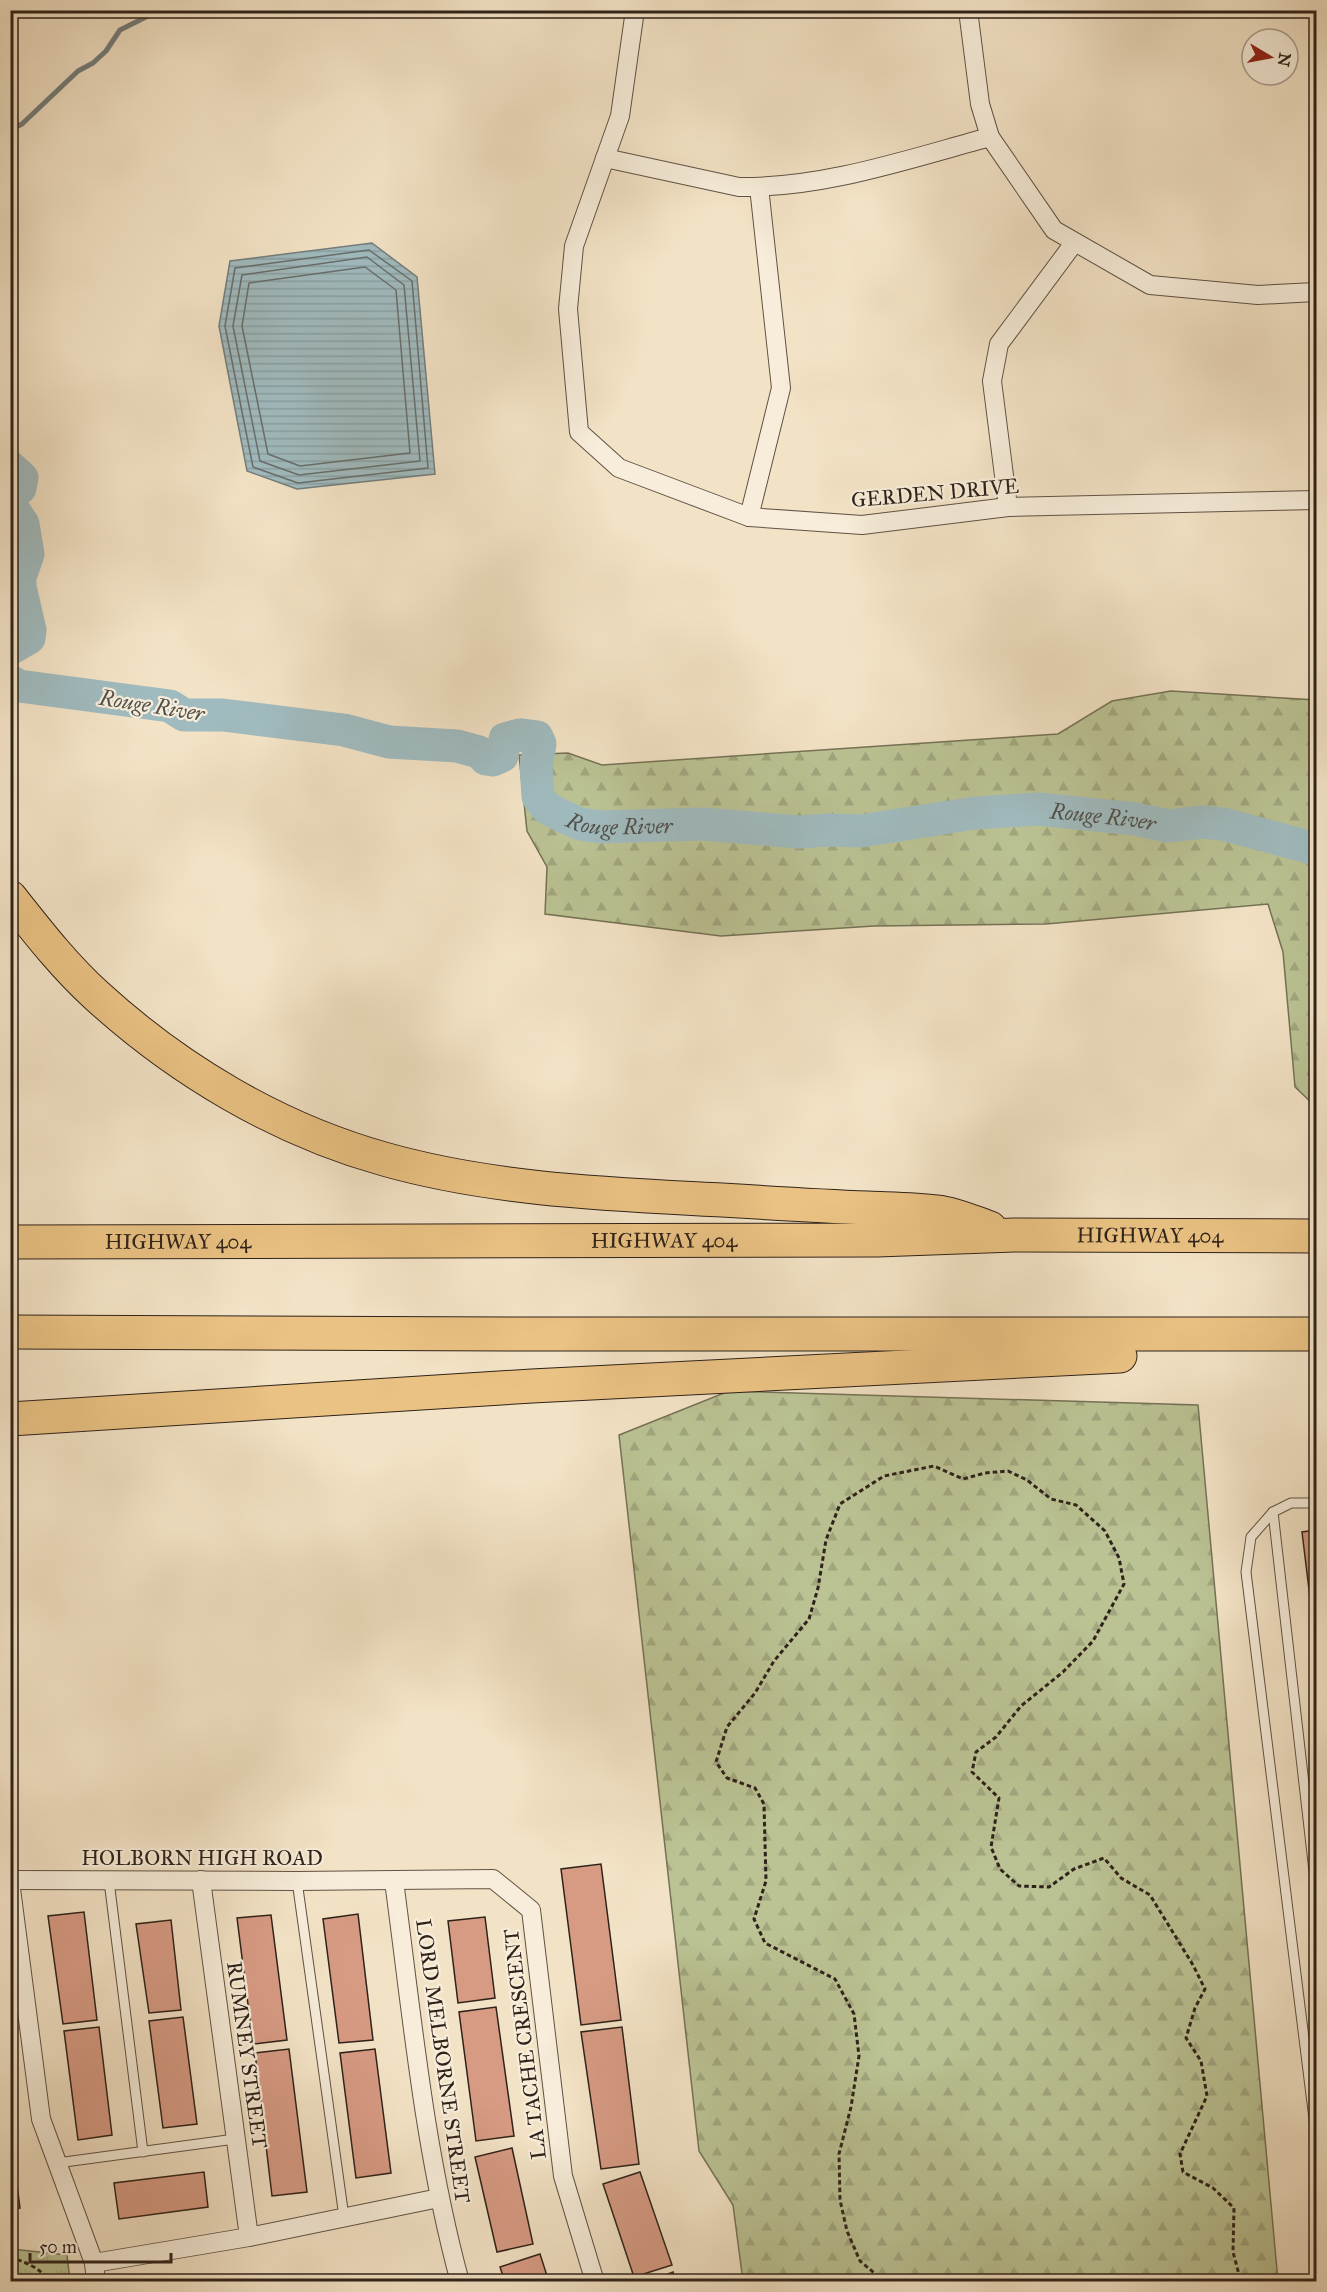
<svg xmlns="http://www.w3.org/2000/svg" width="1327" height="2292" viewBox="0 0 1327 2292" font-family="'IM FELL Great Primer',serif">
<defs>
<pattern id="grass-tufts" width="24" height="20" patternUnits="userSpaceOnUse" patternTransform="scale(1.5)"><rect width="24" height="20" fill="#bbc394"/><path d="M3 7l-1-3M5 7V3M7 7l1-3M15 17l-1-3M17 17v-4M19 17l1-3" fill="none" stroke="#a1a77f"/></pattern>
<pattern id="forest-firs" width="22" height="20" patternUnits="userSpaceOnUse" patternTransform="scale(1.5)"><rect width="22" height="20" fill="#bbc394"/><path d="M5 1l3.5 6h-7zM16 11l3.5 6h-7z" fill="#a1a77f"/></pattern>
<pattern id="water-rules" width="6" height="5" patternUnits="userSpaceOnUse" patternTransform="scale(1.5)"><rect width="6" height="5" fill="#a0bbbf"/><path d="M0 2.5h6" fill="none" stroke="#8aa0a4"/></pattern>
</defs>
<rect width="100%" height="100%" fill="#f3e3c6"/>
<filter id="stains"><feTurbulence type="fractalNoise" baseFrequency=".00333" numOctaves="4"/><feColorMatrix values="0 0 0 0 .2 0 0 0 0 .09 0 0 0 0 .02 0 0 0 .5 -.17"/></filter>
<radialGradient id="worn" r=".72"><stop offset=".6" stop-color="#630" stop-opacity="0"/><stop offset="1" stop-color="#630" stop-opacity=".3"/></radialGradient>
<!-- grass -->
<polygon fill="url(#grass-tufts)" stroke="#757256" stroke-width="1.5" points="11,2249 67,2255 70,2281 11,2281"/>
<!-- forest -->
<g fill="url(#forest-firs)" stroke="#757256" stroke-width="1.5">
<polygon points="1171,691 1316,700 1316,1107 1295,1087 1283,952 1268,904 1046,924 874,926 721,936 545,914 547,867 527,831 519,755 568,753 602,765 1058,734 1112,701"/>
<polygon points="729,1391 1198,1405 1278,2281 743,2281 733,2205 699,2151 619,1435"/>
</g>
<!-- water -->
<polygon fill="url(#water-rules)" stroke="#737e7d" stroke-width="1.5" points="372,243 417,277 435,474 297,489 247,471 219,326 230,261"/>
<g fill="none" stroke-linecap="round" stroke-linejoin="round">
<!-- shore -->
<g stroke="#686e6c" stroke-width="1.5">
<polygon points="369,250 412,281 428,468 298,483 253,467 225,326 235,268"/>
<polygon points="367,257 404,285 420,461 299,475 260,461 233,326 242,275"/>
<polygon points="365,267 396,290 410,453 300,466 268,454 242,326 249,283"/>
</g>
<!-- stream -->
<polyline stroke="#737e7d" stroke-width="5" points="10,130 22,124 78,71 93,63 106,51 120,30 152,14 153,10"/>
<!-- river -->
<g stroke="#a0bbbf" stroke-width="33">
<polyline points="10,467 22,478 20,488 12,494 11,506 23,524 28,554 20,577 20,587 30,630 29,638 10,649"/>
<path id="s1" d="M10 681 19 686 170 706 184 715H223L344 730 389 742 457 746 479 752 486 759 493 760 502 756 505 739 520 735 537 737 540 744 536 767 538 797 547 808 562 816 580 824 601 827 703 824 799 832 828 830 861 831 975 813 1038 809 1135 819 1168 826 1203 822 1223 824 1316 849"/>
</g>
</g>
<!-- building -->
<g fill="#d79b84" stroke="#2f2219" stroke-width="1.5">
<polygon points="1316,1530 1316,1647 1302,1532"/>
<polygon points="601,1864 621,2020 581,2025 561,1869"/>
<polygon points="84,1912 97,2020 63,2024 48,1916"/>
<polygon points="358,1914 373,2040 339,2043 323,1919"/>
<polygon points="271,1915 287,2040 253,2044 237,1918"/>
<polygon points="485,1917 495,1998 458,2003 448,1921"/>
<polygon points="171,1920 181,2010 149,2013 136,1924"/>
<polygon points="496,2007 514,2136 476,2141 459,2012"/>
<polygon points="183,2017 197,2124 163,2128 149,2021"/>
<polygon points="99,2027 112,2135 78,2140 64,2031"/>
<polygon points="622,2027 639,2164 601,2169 581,2032"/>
<polygon points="289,2049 307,2192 272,2196 255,2053"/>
<polygon points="375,2049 391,2173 356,2178 340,2053"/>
<polygon points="10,2130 20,2208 10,2209"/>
<polygon points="512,2148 533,2244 497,2252 475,2157"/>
<polygon points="204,2172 208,2207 119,2219 114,2183"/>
<polygon points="640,2172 672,2265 634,2277 603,2184"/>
<polygon points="540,2254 549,2282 505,2282 500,2267"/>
<polygon points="673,2272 676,2282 648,2282"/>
</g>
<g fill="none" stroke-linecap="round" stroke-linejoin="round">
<defs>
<g id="lane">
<polyline points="1316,1503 1291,1503 1273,1512 1316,1889"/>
<polyline points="1273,1512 1251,1537 1246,1572 1316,2135"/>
<polyline points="109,1881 143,2152"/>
<polyline points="297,1881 344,2217"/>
<polyline points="57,2163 235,2139"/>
</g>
<g id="street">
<polyline points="635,10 620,116 574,246 568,309 579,432 619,468 749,517 862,525 1008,507 1316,500"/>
<polyline points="968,10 980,104 990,137 1054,230 1150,285 1258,295 1316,292"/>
<path d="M605 158 739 187C825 188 908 159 990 137"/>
<polyline points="1008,507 992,381 999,344 1074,243"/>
<polyline points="749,517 781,388 759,187"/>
<polyline points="10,1880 297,1881 493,1879 531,1910 563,2176 595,2282"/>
<polyline points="201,1880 249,2237"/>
<polyline points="10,1881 41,2119 94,2263 96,2282"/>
<path d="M394 1881C412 2015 424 2150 460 2282"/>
<polyline points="94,2263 249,2237 439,2198"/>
</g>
<g id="highway">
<path d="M10 897C37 931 64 966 96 995 178 1070 277 1129 384 1159 493 1190 610 1194 722 1200 770 1203 819 1206 868 1208 891 1209 915 1209 938 1212 955 1214 973 1222 990 1228"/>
<path id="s2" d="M10 1242 877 1240 1014 1235 1316 1236"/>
<polyline points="10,1332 538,1334 1316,1334"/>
<polyline points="10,1419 532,1386 1120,1356"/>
</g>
</defs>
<!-- lane casing -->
<use href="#lane" stroke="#605244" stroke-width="11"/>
<!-- street casing -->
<use href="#street" stroke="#605244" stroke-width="20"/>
<!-- highway casing -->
<use href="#highway" stroke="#2f2219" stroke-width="35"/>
<!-- path -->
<g stroke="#2f2219" stroke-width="3" stroke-dasharray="4.5 3" stroke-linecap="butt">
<path d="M10 2258C23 2260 44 2270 49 2282"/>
<polyline points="885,2282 860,2261 847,2231 840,2200 839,2154 851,2107 859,2056 854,2014 835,1979 765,1943 754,1919 766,1881 764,1804 755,1788 727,1778 716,1762 727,1727 755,1693 774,1661 809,1619 818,1588 826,1540 840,1504 884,1476 934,1466 963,1479 985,1473 1008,1471 1027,1480 1051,1499 1076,1505 1105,1531 1119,1558 1124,1584 1093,1641 1063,1672 1021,1706 996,1737 976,1752 972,1772 999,1798 991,1847 1000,1869 1019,1886 1049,1887 1074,1869 1104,1858 1121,1878 1150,1895 1193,1965 1205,1989 1195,2008 1186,2038 1201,2061 1207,2096 1180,2154 1183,2172 1213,2188 1234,2208 1233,2252 1241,2282"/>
</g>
<!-- lane -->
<use href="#lane" stroke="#f7edda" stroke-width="9"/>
<!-- street -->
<use href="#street" stroke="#f7edda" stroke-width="18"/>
<!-- highway -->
<use href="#highway" stroke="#eac283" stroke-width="33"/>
</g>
<g text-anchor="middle" stroke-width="4.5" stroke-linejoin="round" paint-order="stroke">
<!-- street labels -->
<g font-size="21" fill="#2f2219" stroke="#f7edda">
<text transform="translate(935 493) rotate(-5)" y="7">GERDEN DRIVE</text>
<text dy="7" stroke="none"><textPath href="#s2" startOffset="1140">HIGHWAY 404</textPath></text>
<text dy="7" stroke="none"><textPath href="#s2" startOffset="654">HIGHWAY 404</textPath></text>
<text dy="7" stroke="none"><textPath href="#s2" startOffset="168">HIGHWAY 404</textPath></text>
<text x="202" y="1865">HOLBORN HIGH ROAD</text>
<text transform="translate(525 2044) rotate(-97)" y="7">LA TACHE CRESCENT</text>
<text transform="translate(247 2055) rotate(82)" y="7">RUMNEY STREET</text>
<text transform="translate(443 2061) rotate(82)" y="7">LORD MELBORNE STREET</text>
</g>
<!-- water labels -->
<g font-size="22" font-style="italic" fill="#51504b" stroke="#f7edda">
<text transform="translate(152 705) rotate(9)" y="8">Rouge River</text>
<text dy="8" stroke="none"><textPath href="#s1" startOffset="1192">Rouge River</textPath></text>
<text dy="8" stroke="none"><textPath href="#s1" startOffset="706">Rouge River</textPath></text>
</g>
</g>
<!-- margin -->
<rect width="1327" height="2292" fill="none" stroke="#f3e3c6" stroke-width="36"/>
<rect x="12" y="12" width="1303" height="2268" fill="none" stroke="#2f2219" stroke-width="3"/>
<rect x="18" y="18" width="1291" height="2256" fill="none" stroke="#2f2219" stroke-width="1.5"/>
<!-- north arrow -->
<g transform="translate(1270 57) rotate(100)"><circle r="28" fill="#f7edda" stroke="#a79c8d" stroke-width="1.5"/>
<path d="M0-4.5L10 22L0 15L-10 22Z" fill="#8f2418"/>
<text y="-9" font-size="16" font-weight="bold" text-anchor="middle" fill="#2f2219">N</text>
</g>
<!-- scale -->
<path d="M30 2253v9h141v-9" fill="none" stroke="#2f2219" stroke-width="3"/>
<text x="39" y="2253" font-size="18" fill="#2f2219" stroke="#f7edda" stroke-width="4.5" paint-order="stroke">50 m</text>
<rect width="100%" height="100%" filter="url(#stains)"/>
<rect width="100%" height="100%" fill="url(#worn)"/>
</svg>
